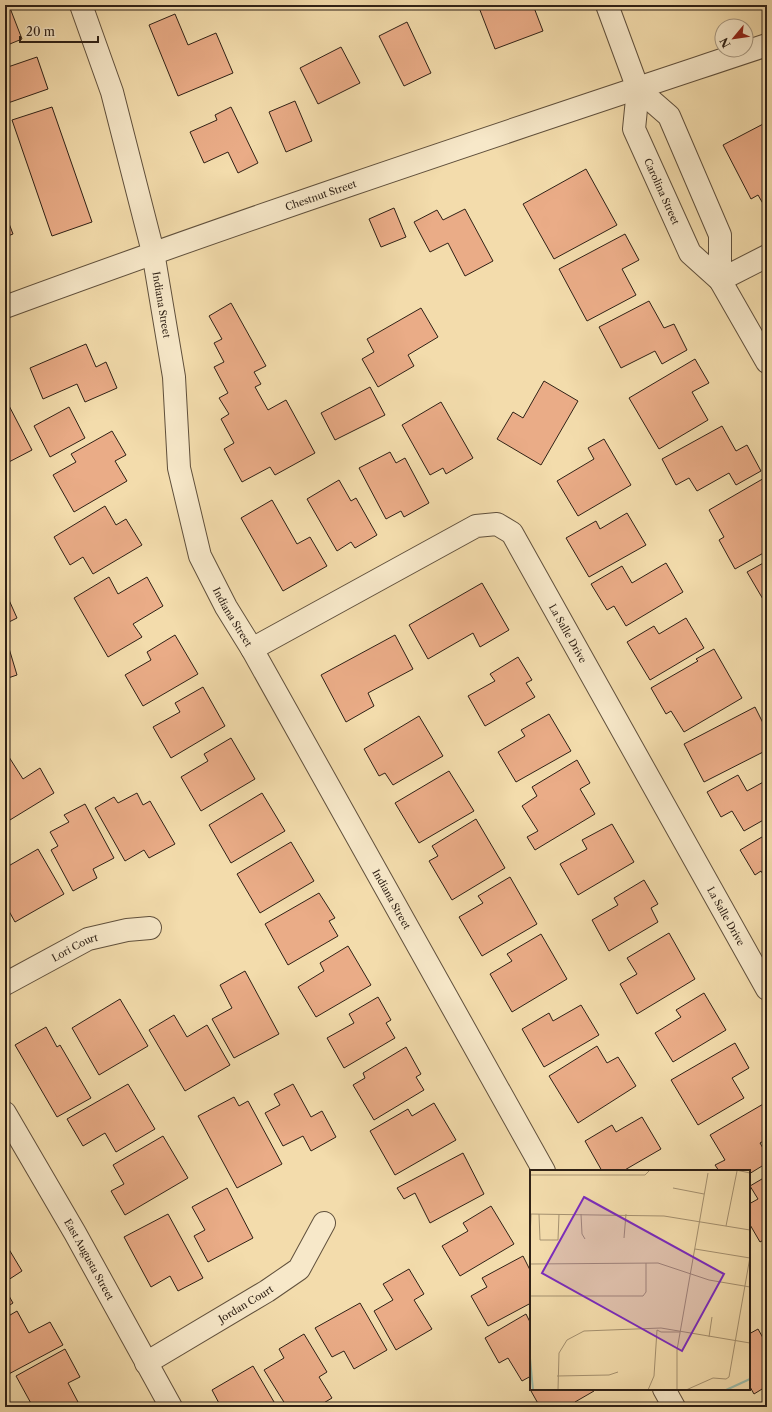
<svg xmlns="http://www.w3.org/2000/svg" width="772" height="1412" viewBox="0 0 772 1412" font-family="'Libre Caslon Text',serif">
<rect width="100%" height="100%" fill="#f3dcac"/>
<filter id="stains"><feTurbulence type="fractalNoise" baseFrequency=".005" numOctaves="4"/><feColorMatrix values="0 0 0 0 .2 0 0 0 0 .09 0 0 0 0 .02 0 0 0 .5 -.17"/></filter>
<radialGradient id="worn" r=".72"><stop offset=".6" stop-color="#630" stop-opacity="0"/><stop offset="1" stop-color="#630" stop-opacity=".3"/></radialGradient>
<!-- building -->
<g fill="#eaac87" stroke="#2f2116">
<polygon points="478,5 533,5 543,31 495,49"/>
<polygon points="10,8 22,39 5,46 5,10"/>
<polygon points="175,14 188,45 216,33 233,73 178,96 149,25"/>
<polygon points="407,22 431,73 404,86 379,36"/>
<polygon points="341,47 360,83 318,104 300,68"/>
<polygon points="37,57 48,89 5,104 5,68"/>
<polygon points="295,101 312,141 286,152 269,112"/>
<polygon points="52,107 92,222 52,236 12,120"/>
<polygon points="231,107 258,163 238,173 228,152 204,163 190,132 217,120 215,115"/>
<polygon points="767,122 767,206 765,207 758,195 751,199 723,145"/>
<polygon points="586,169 617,225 554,259 523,204"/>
<polygon points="394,208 406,237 381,247 369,219"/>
<polygon points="465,209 493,261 465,276 448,243 430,252 414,222 437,210 443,220"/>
<polygon points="5,213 13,234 5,237"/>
<polygon points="625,234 639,260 622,269 636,295 587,321 559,269"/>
<polygon points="649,301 664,328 674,324 687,350 662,364 655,351 621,368 599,327"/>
<polygon points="231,303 266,366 254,372 261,384 255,387 268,410 286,400 315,453 275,475 270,467 242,482 224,449 234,443 221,419 229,414 219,398 228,393 214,367 224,362 214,343 222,339 209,316"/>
<polygon points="421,308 438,337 408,355 414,366 378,387 362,359 374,352 367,339"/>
<polygon points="86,344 96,367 106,362 117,388 85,402 77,384 43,399 30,368"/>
<polygon points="695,359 709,383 692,392 708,420 659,449 629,398"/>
<polygon points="544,381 578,401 541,465 497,439 513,412 523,418"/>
<polygon points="370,387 385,415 335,440 321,413"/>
<polygon points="5,398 32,450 5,464"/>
<polygon points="441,402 473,458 446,474 443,468 430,475 402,425"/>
<polygon points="69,407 85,438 50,457 34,426"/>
<polygon points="722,426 736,451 747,445 761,471 736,485 729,473 697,491 689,478 676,485 662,459"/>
<polygon points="112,431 126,455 115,461 127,481 74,512 53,475 76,462 71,454"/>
<polygon points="604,439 631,485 578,516 557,481 594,459 588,448"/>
<polygon points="390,452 396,463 405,458 429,503 404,517 401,511 386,519 359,468"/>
<polygon points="766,477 767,551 735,569 719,540 724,537 709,510"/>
<polygon points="339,480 351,501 356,498 377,535 355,548 351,542 337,551 307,499"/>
<polygon points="272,500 297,544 310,537 327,566 283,591 241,518"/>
<polygon points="105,506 116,525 126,519 142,545 93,574 83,557 70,565 54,537"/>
<polygon points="627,513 646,545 589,577 566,538 596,521 600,529"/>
<polygon points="767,561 767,606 747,572"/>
<polygon points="666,563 683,592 626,626 614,606 607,610 591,584 622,566 632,583"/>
<polygon points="109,577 118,594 147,577 163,606 133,624 142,637 108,657 74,598"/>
<polygon points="482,583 509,630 480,647 473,633 428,659 409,625"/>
<polygon points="5,591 17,618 5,624"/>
<polygon points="686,618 704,648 650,680 627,642 654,626 659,634"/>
<polygon points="175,635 198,674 143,706 125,675 151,660 147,652"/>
<polygon points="395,635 413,669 368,693 374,706 346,722 321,675"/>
<polygon points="8,645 17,675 5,679 5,646"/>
<polygon points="714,649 742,698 684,732 671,711 666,714 651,688 698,661 696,659"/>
<polygon points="518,657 532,680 526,683 535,697 485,726 468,696 495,681 490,674"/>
<polygon points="203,687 225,726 171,758 153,727 180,712 175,703"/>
<polygon points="755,707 767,731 767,750 704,782 684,744"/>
<polygon points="549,714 571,751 516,782 498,752 525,736 521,730"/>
<polygon points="419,716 443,756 393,785 385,773 379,776 364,749"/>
<polygon points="231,738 255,779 201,811 181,777 208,761 204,754"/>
<polygon points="9,757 23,779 40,768 54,793 5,823 5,760"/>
<polygon points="577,760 590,783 580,789 595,814 535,850 527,837 538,831 522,806 537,796 532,787"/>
<polygon points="449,771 474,811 419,843 395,803"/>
<polygon points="738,775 747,791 767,780 767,818 744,831 732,811 721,817 707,792"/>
<polygon points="137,793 143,805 150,801 175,844 149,858 144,850 125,861 95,808 114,797 118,803"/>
<polygon points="262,793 285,831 231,863 209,825"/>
<polygon points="85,804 114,858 93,869 97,878 73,891 51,850 58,846 50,832 69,822 64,815"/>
<polygon points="476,819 505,868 452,900 429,861 438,856 432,846"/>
<polygon points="612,824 634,862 578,895 560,864 587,849 582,840"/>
<polygon points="767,834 767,881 761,871 755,875 740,850"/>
<polygon points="291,842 314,881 260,913 237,874"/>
<polygon points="38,849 64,894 15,922 5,904 5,868"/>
<polygon points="510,877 537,924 482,956 459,917 483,903 478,896"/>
<polygon points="644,880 658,904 651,908 658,922 609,951 592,920 618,905 614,898"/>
<polygon points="319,893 335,918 329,921 338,936 288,965 265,924"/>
<polygon points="669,933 695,979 637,1014 620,984 637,974 627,958"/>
<polygon points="541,934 567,979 512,1012 490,974 512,961 507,954"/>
<polygon points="348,946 371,985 316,1017 298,987 324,971 320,963"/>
<polygon points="245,971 279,1034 234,1058 212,1019 232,1008 220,985"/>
<polygon points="704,993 726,1030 673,1062 655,1033 681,1017 676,1010"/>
<polygon points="378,997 391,1020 386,1023 395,1038 344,1068 327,1038 354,1023 349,1014"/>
<polygon points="120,999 148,1046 99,1075 72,1028"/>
<polygon points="581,1005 599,1035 544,1067 522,1029 549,1013 553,1021"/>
<polygon points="174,1015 187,1037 207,1025 230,1065 185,1091 149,1030"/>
<polygon points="46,1027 57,1047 60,1045 91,1098 57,1117 15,1045"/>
<polygon points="735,1043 749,1068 732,1078 744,1098 698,1125 671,1080"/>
<polygon points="597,1046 607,1063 618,1057 636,1086 578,1123 549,1076"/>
<polygon points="406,1047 421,1074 416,1077 424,1090 374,1120 353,1085 365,1078 363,1073"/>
<polygon points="128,1084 155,1129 116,1152 105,1133 83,1146 67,1119"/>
<polygon points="293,1084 311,1117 322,1111 336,1137 311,1151 303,1136 283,1146 265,1113 280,1105 274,1094"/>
<polygon points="234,1097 239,1106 248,1101 282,1164 237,1188 198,1116"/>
<polygon points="434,1103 456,1140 395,1175 370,1131 408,1109 412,1116"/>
<polygon points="765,1103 767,1106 767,1139 760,1143 767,1155 767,1163 749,1174 749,1171 719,1171 715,1165 725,1160 710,1135"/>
<polygon points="642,1117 661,1149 623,1171 602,1171 585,1141 612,1125 616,1132"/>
<polygon points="163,1136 188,1178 125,1215 111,1191 124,1184 113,1165"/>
<polygon points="463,1153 484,1194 430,1223 415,1193 404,1199 397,1188"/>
<polygon points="767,1176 767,1238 760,1242 749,1223 749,1204 758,1199 750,1186"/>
<polygon points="227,1188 253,1238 208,1262 194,1236 205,1230 192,1207"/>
<polygon points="491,1206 514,1244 460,1276 442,1246 468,1231 463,1223"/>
<polygon points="168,1214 203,1278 178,1291 170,1276 151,1287 124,1237"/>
<polygon points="7,1246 22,1271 5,1282 5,1248"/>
<polygon points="523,1256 531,1272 531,1303 488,1326 471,1296 487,1287 482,1278"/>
<polygon points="409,1269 424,1294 414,1300 432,1329 396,1350 374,1311 393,1300 383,1284"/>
<polygon points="5,1289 13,1303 5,1308"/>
<polygon points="360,1303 387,1350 354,1369 344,1351 332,1357 315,1328"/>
<polygon points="17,1311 29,1333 50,1322 63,1345 5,1376 5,1318"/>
<polygon points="526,1314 531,1324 531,1376 522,1381 508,1358 499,1363 485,1338"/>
<polygon points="758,1329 767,1345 767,1386 754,1394 749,1385 749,1334"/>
<polygon points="304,1334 327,1372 319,1377 332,1398 317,1407 287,1407 264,1370 284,1358 279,1349"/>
<polygon points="65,1349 80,1377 68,1383 78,1402 69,1407 33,1407 16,1376"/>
<polygon points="253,1366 277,1407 221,1407 212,1390"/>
<polygon points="535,1389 593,1389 594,1391 575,1402 578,1407 540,1407 531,1391"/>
<polygon points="767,1400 767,1407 755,1407"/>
</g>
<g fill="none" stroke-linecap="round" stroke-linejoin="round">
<defs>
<g id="minor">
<path id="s1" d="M81 5 112 92 153 252 174 377 179 468 200 556 226 607 252 649 544 1171"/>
<path id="s2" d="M607 5 638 89 634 129 690 253 720 280 767 362"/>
<polyline points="638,89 669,116 720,235 720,280"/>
<polyline points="720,280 767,256"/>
<path id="s3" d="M5 307C257 214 512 130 767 45"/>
<path id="s4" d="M252 649 476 526 497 524 512 533 767 989"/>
<path id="s5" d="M5 984 88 939 127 930 150 928"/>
<path id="s6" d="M5 1113 75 1233 171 1407"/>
<path id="s7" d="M146 1363 267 1291 299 1269 324 1223"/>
<polyline points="664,1389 674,1407"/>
</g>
</defs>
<!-- minor casing -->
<use href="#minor" stroke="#60503c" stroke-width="24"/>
<!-- minor -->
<use href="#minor" stroke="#f7e8c9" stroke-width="22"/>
</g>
<g text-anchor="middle" stroke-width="3.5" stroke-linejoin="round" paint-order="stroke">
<!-- street labels -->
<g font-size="10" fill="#2f2116" stroke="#f7e8c9">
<text dy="4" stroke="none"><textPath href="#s2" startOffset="198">Carolina Street</textPath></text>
<text dy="4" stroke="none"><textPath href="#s3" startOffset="335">Chestnut Street</textPath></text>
<text dy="4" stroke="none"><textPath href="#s1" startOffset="311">Indiana Street</textPath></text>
<text dy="4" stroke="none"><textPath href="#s1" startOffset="635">Indiana Street</textPath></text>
<text dy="4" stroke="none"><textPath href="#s4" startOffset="409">La Salle Drive</textPath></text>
<text dy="4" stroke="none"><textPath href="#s1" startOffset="959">Indiana Street</textPath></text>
<text dy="4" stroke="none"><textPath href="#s4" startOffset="733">La Salle Drive</textPath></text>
<text dy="4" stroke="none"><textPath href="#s5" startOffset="79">Lori Court</textPath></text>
<text dy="4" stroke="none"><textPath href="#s6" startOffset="169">East Augusta Street</textPath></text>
<text dy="4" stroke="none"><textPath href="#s7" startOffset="116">Jordan Court</textPath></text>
</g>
</g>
<!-- overview -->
<g transform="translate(530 1170)">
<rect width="220" height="220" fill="#f3dcac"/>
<path fill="none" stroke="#9bbcaa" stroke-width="2" d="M0 188 3 220M196 220 220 209"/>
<path fill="none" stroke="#a59170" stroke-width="1" d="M206 0 220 3M0 5H115L120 0M143 18 174 24M0 44 134 46 220 60M9 44 10 70H28L29 44M51 44 52 64 55 69M196 56 207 1M94 68 96 44M0 69 1 44M165 79 220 88M0 94 128 93 179 110 220 117M0 126H113L116 122V93M127 160 131 162H150M179 167 182 147M27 206 79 205 88 202M28 220 29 183 37 170 54 161 131 158 220 173M118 220 124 206 127 160M147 220V180L178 3M156 220 183 208 196 209 199 207 220 87"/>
<path fill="#7b2cbf" fill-opacity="0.15" stroke="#7b2cbf" stroke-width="2" d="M54 27 194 104 152 181 12 103Z"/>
<rect width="220" height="220" fill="none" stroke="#2f2116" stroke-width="2"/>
</g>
<!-- margin -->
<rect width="772" height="1412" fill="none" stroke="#f3dcac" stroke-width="20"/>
<rect x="6" y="6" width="760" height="1400" fill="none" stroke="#2f2116" stroke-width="2"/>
<rect x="10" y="10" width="752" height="1392" fill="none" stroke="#2f2116"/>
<!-- north arrow -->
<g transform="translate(734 38) rotate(241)"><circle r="19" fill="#f7e8c9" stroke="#a79881"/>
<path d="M0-3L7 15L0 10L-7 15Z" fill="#8f2418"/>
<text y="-6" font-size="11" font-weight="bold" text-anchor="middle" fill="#2f2116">N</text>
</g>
<!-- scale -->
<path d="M20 36v6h78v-6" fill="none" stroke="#2f2116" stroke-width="2"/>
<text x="26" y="36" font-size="12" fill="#2f2116" stroke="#f7e8c9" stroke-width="3" paint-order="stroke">20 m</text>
<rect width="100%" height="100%" filter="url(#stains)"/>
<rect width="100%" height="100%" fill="url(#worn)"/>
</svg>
